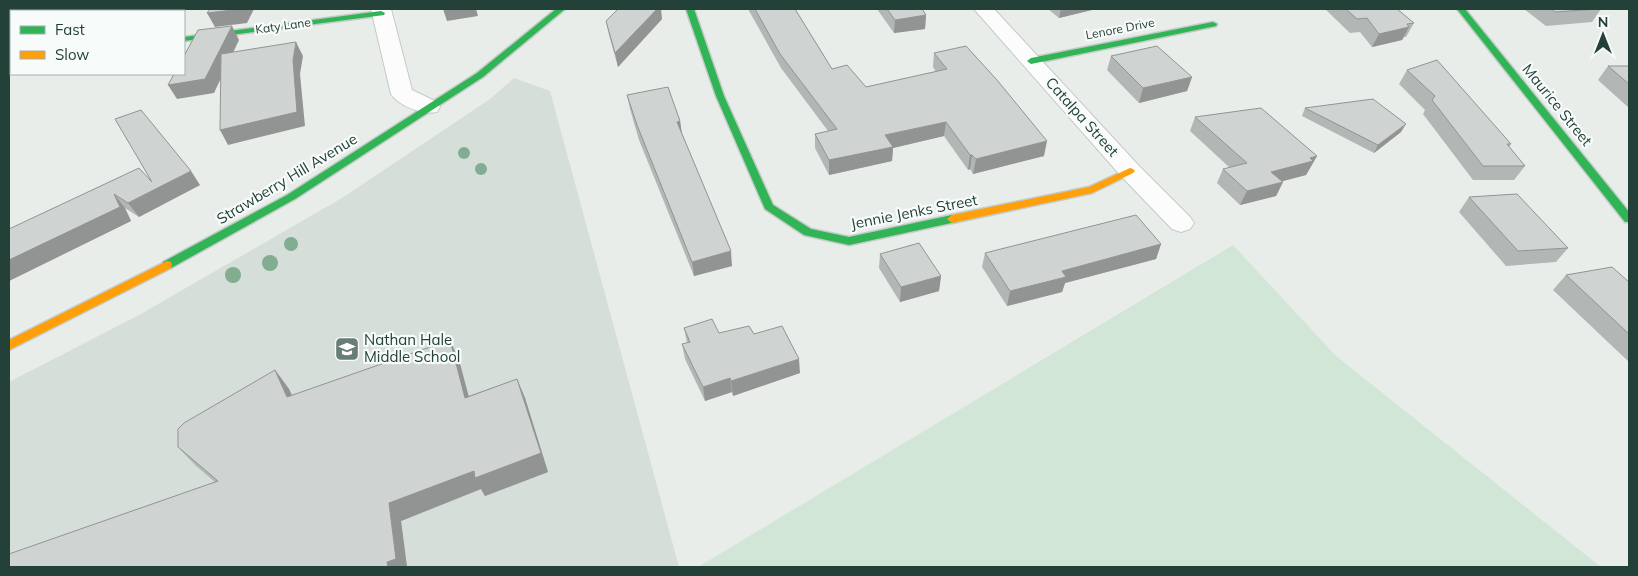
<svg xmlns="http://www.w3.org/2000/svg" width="1638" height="576" viewBox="0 0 1638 576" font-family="Mulish,sans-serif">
<rect width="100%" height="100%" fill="#e8edea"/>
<!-- built -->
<polygon fill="#d6deda" points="514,78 550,91 679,567 9,567 9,382 139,315 342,198 490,99"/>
<!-- green -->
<polygon fill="#d1e6d7" points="1233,245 1336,356 1601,567 698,567"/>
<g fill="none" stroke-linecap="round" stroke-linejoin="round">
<defs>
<g id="street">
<path d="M371 9H391L412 90 437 102 440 107 437 112C423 115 399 106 391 94Z"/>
<polygon points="974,9 994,9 1139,166 1190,217 1194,223 1190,229 1181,232 1172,229 1121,176"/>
<rect x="9" y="57" width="2" height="12"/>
</g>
<g id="fast">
<polygon points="556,9 565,9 483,77 295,199 171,268 163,268 162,265 163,262 287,195 477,73"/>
<polygon points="686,9 694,9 724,96 773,205 811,229 849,237 952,215 957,219 956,222 849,245 804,235 765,209 716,96"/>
<polygon points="1457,9 1465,9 1629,212 1629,222 1625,222"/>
<polygon points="381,11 385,13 384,15 184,41 184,37"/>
<polygon points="1213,22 1217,24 1216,26 1031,64 1027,61 1031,58"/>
</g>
<g id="slow">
<polygon points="1130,168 1133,169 1135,171 1133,173 1092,193 952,223 947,219 952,215 1089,187"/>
<polygon points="167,261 171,262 172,265 171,268 9,350 9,340"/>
</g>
</defs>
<!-- street casing -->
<use href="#street" stroke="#c5cac7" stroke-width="2"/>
<!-- fast casing -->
<use href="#fast" stroke="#c3cbc7" stroke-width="3"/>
<!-- slow casing -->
<use href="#slow" stroke="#c3cbc7" stroke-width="3"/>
<!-- street -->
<use href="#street" fill="#fcfcfc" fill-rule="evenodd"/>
<!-- fast -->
<use href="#fast" fill="#30b455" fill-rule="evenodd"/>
<!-- slow -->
<use href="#slow" fill="#ff9f0a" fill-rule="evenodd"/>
</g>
<!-- trees -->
<g fill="#81ad91">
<circle cx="464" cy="153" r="6"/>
<circle cx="481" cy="169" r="6"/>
<circle cx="291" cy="244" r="7"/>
<circle cx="270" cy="263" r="8"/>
<circle cx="233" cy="275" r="8"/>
</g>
<!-- wall -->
<g fill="#b2b6b5">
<polygon points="748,9 795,9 832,69 866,87 936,72 933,67 934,53 1044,156 973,174 970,169 968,170 944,136 893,148 892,161 829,175 815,148 815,134 828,131 781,68"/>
<polygon points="877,9 922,9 926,15 925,29 894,33"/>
<polygon points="1048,9 1096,9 1059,18"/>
<polygon points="1325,9 1397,9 1414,23 1406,37 1404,37 1402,40 1372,47 1360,32 1350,33"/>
<polygon points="1524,9 1601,9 1592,22 1546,26"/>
<polygon points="662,19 618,67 609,35 606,21"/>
<polygon points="1111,56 1192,77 1187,91 1139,103 1107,70"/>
<polygon points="1608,66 1629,66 1629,108 1598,80"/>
<polygon points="1407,70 1511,144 1509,147 1525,166 1514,180 1473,180 1423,114 1425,110 1399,84"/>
<polygon points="627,95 680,121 682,133 732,266 694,276 639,140 630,109"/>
<polygon points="1305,108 1401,132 1374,153 1302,116"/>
<polygon points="1195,117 1317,156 1306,175 1282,181 1283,182 1276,196 1240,205 1217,183 1223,169 1230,168 1190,131"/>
<polygon points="152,182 200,185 139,217 125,208 131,221 9,281 9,229"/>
<polygon points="1469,197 1568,248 1556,262 1506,266 1459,212"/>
<polygon points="1161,244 1156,259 1065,283 1062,292 1007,306 982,267 985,253"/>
<polygon points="880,254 941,276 939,291 900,302 879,268"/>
<polygon points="1566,275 1629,282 1629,362 1553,290"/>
<polygon points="684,328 719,333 754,334 800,373 733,396 732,392 705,401 685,359 682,344 687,343"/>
<polygon points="459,360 468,396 517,379 525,398 548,472 485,496 481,489 401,521 407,567 9,567 215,482 195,465 178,447 275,370 289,389 292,395"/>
</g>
<!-- shaded-wall -->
<g fill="#919493">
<polygon points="240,9 254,9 247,23 215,27 207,13"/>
<polygon points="443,9 476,9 478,16 447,21"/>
<polygon points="657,9 661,9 662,19 618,67 615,53"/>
<polygon points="1061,9 1096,9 1059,18"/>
<polygon points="926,15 925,29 894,33 895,20"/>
<polygon points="232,26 239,40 214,93 177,99 168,85"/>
<polygon points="1409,27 1402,40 1372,47 1379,34"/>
<polygon points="296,42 303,56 300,74 305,126 228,145 220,130 293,60"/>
<polygon points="1192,77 1187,91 1139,103 1143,88"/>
<polygon points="680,121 682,136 677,122"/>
<polygon points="946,122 944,136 893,148 892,161 829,175 829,160 885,135"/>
<polygon points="1406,124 1401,132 1374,153 1378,145"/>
<polygon points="1047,141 1044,156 973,174 976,159"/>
<polygon points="970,155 972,155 970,169 968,170"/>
<polygon points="1317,156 1306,175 1264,186 1271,172"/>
<polygon points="191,171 200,185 139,217 128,203"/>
<polygon points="1283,182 1276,196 1240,205 1247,191"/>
<polygon points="114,194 125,208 131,221 9,281 9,260"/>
<polygon points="1161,244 1156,259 1065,283 1062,292 1007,306 1010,291 1062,271"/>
<polygon points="731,251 732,266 694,276 692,262"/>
<polygon points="941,276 939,291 900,302 901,287"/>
<polygon points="450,340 459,360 474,416 465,398"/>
<polygon points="799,359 800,373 733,396 731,381"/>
<polygon points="275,370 289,389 301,416 287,397"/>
<polygon points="730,378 732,392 705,401 703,387"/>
<polygon points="517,379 525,398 548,472 485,496 481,489 401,521 407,567 388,567 387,562 389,503"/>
</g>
<!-- building -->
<g fill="#cfd4d2" stroke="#919493">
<polygon points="210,9 240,9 207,13"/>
<polygon points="618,9 657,9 615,53 606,21"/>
<polygon points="755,9 795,9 832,69 847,65 866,87 947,69 934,53 966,46 997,80 1047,141 976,159 972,155 970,155 946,122 885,135 893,147 829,160 815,134 837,129 780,54"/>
<polygon points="887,9 922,9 926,15 895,20"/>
<polygon points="1346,9 1397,9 1414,23 1407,24 1409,27 1379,34 1367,18 1357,19"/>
<polygon points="1551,9 1597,9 1555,12"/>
<polygon points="232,26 205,79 168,85 174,74 184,74 184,56 198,30"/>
<polygon points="296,42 293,60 297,112 220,130 221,54"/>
<polygon points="1157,46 1192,77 1143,88 1111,56"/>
<polygon points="1437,60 1511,144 1507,144 1525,166 1483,166 1432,100 1435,96 1407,70"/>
<polygon points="1608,66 1629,66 1629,84"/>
<polygon points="668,87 680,121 677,122 731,251 692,262 637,125 627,95"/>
<polygon points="1373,99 1406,124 1378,145 1305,108"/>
<polygon points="1261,108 1317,156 1310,158 1313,161 1271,172 1283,182 1247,191 1223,169 1247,163 1195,117"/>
<polygon points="141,110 191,171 128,203 114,194 120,207 9,260 9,229 139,168 152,182 115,119"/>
<polygon points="1517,194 1568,248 1518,251 1469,197"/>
<polygon points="1136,215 1161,244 1062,271 1066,277 1010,291 985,253"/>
<polygon points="919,243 941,276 901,287 880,254"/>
<polygon points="1612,267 1629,282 1629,334 1566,275"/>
<polygon points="712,319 719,333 749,326 754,334 782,326 799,359 731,381 730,378 703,387 682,344 690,342 684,328"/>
<polygon points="450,340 465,398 517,379 541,453 475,478 474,471 389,503 396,559 387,562 388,567 9,567 9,554 218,481 178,447 178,429 184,423 275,370 287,397"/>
</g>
<!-- icons -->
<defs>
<symbol id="school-square" viewBox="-11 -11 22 22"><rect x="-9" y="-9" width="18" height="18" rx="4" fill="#697d77" stroke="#f7fbf9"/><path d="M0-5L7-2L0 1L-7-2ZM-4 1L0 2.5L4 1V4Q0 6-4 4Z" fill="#fff"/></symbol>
</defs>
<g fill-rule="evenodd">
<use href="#school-square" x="333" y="335" width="28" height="28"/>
</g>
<g text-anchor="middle" stroke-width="4.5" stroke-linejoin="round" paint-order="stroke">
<!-- far-street labels -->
<g font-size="12" fill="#244139" stroke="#f7fbf9">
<text transform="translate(283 26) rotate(-8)" y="4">Katy Lane</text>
<text transform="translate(1120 29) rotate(-11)" y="4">Lenore Drive</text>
</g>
<!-- street labels -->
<g font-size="15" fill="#244139" stroke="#f7fbf9">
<text transform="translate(1557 105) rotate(51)" y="5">Maurice Street</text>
<text transform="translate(1082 117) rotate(48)" y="5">Catalpa Street</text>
<text transform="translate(287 179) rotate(-31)" y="5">Strawberry Hill Avenue</text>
<text transform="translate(914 212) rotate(-11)" y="5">Jennie Jenks Street</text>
</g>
<!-- poi labels -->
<g font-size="15" fill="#244139" stroke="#f7fbf9" text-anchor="start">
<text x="364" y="345">Nathan Hale<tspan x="364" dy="17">Middle School</tspan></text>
</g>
</g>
<!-- border -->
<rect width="1638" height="576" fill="none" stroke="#244139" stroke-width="20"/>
<!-- legend -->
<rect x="10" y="10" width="175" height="65" fill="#f7fbf9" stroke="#a3b1ac"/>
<rect x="20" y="26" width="25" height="8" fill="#30b455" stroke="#a3b1ac"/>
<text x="55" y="35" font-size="15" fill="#244139">Fast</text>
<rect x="20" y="51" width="25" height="8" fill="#ff9f0a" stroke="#a3b1ac"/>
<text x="55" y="60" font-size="15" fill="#244139">Slow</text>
<!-- north arrow -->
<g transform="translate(1603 35)" stroke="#f7fbf9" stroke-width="4" paint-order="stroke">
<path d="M0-4L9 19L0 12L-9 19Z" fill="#244139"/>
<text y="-8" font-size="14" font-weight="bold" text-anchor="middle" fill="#244139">N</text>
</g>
</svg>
